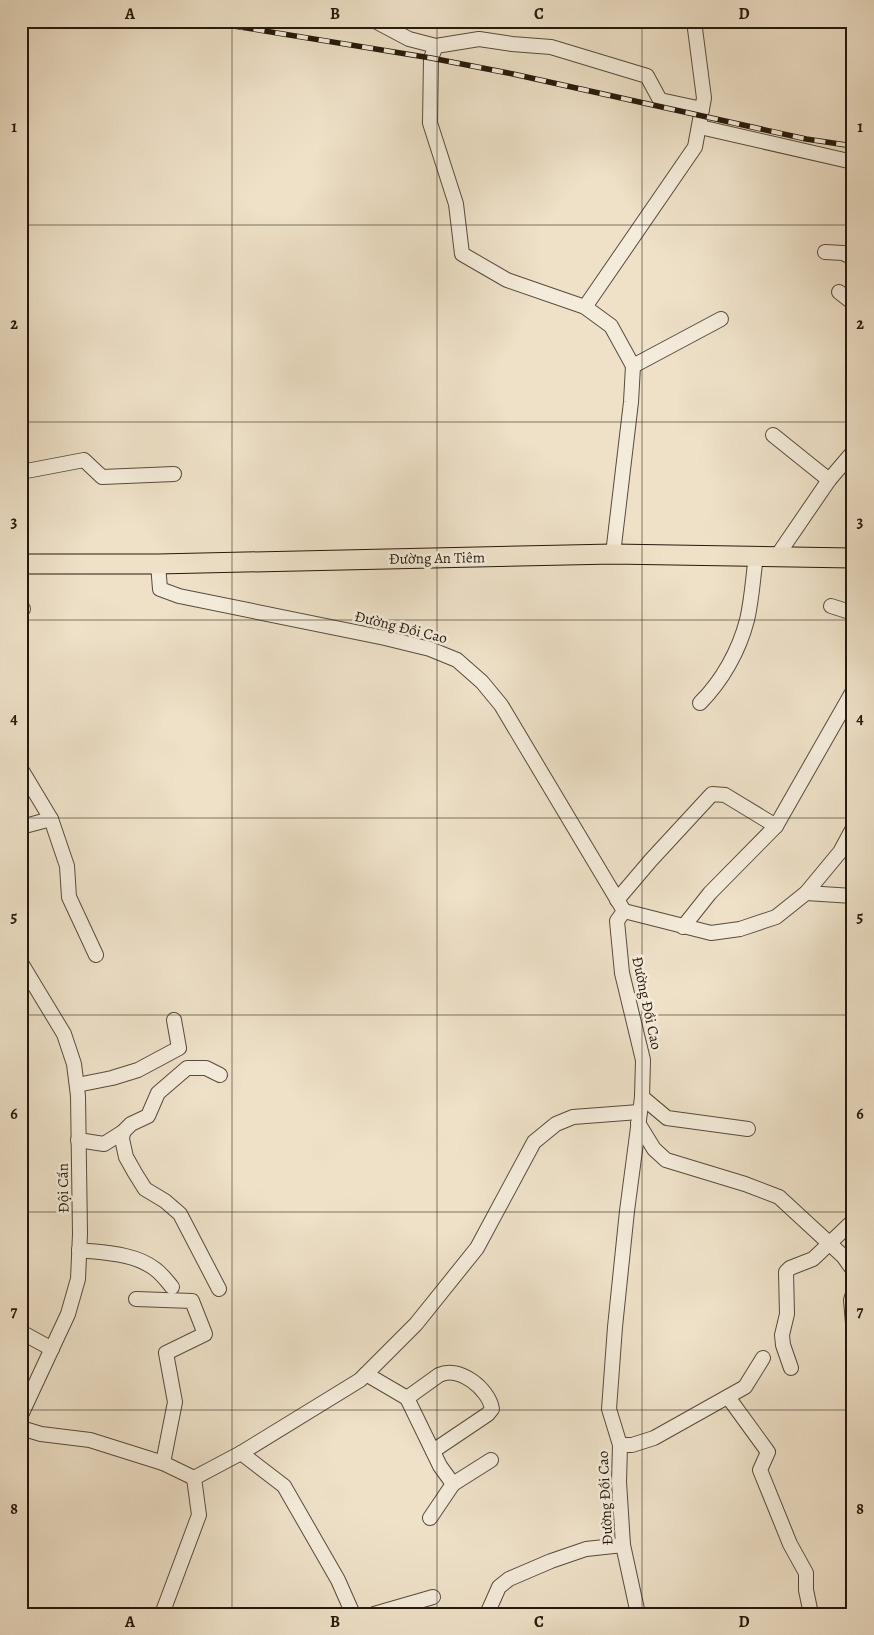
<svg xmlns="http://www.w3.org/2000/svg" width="874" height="1635" viewBox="0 0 874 1635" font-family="Alegreya,serif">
<rect width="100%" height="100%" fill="#eee1c8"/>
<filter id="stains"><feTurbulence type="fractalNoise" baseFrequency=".004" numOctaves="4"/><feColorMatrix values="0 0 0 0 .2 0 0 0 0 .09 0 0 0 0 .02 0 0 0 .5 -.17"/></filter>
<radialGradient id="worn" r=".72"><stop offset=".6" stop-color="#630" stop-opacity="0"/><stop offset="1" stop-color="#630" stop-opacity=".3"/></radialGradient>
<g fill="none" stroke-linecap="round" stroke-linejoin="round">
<defs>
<g id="minor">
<polyline points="375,21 409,39 436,46"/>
<polyline points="700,127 853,162"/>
<polyline points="825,252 843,253 853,258"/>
<polyline points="839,292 853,303"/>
<polyline points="585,307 695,147 704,98 694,21"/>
<polyline points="633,366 721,319"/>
<polyline points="773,435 829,480"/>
<polyline points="21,472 84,460 102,477 174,474"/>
<polyline points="613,554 631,402 633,366 611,326 585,307 507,280 462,254 456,204 430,123 431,58 436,46 479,39 512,44 551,47 647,76 660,100 702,109"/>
<polyline points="777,556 829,480 853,452"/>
<polyline points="158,564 160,589 179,596 385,638 430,649 457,660 482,682 501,705 624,911 617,921 622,973 643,1060 642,1097 627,1211 615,1327 609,1409 620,1445 619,1482 623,1545 638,1614"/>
<polyline points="831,606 853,613"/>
<polyline points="21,609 23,609"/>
<path d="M700 703C722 681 739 651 747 620 752 599 753 577 756 556"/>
<polyline points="21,769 51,819 67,866 69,897 96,955"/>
<polyline points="21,827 51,819"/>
<polyline points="806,893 853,896"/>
<polyline points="617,900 651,860 712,794 725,795 776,826"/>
<polyline points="624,911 711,933 740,929 776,917 806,893 840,852 853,828"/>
<polyline points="683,927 710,893 776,826 853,691"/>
<polyline points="21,963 64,1034 74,1064 78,1096 80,1234 78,1279 68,1314 21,1415"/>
<polyline points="77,1085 112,1078 138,1070 179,1048 174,1020"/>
<polyline points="642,1097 667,1118 748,1129"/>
<polyline points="638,1123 654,1149 666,1160 745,1184 779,1197 843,1256 853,1270"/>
<polyline points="123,1132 122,1139 126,1157 135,1173 145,1189 165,1201 180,1214 219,1289"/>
<polyline points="78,1140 104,1144 123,1132 131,1124 148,1116 158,1093 187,1068 206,1068 220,1075"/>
<path d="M79 1250C105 1253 134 1253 155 1269 162 1274 167 1281 172 1287"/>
<polyline points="853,1294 851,1300 853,1323"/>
<polyline points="136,1299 192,1301 205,1334 166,1353 175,1402 163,1463"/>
<polyline points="21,1332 52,1349"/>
<polyline points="791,1368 783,1345 782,1335 787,1314 786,1272 790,1268 813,1259 853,1221"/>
<polyline points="366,1374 407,1398 440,1466 453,1484"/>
<polyline points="728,1397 768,1452 760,1470 790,1544 806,1573 806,1590 811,1614"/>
<path d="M407 1398 439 1375C459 1365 489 1389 492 1409L488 1414 433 1451"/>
<polyline points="21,1428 41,1434 90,1440 163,1463 194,1478 241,1453 360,1380 416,1324 477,1248 534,1142 556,1124 573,1117 639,1112"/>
<polyline points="620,1445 632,1445 654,1438 745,1387 763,1358"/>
<polyline points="241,1453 284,1486 338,1580 353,1614"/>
<polyline points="430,1518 453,1484 491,1460"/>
<polyline points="162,1614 199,1515 194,1478"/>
<polyline points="374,1614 433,1597"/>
<polyline points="487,1614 499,1587 509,1579 551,1561 586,1549 623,1545"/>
</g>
<polyline id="major" points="21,564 158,564 613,554 853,558"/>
</defs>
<!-- minor casing -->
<use href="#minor" stroke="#584b3b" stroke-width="16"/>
<!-- major casing -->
<use href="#major" stroke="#26190c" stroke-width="21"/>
<!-- minor -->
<use href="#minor" stroke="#f4ecdb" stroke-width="14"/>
<!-- major -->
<use href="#major" stroke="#eee1c8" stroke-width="19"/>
<defs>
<g id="rail">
<polyline points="166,21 234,26 431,58 513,74 806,139 853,146"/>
<polyline points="21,25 157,21"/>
</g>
</defs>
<!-- rail casing -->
<use href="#rail" stroke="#26190c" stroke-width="5.5"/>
<!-- rail -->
<use href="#rail" stroke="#f4ecdb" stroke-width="4" stroke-dasharray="11" stroke-linecap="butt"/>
</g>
<!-- grid -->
<path fill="none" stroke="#26190c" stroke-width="1" stroke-opacity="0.55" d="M232 21V1614M437 21V1614M642 21V1614M21 225H853M21 422H853M21 620H853M21 818H853M21 1015H853M21 1212H853M21 1410H853"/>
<g text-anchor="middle" stroke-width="5" stroke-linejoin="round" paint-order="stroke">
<!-- street labels -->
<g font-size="15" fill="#26190c" stroke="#f4ecdb">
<text transform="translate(437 558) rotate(-1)" y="5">Đường An Tiêm</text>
<text transform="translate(401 627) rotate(14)" y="5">Đường Đồi Cao</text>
<text transform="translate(647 1003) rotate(78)" y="5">Đường Đồi Cao</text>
<text transform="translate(63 1188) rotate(-91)" y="5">Đội Cấn</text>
<text transform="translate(605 1498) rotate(-93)" y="5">Đường Đồi Cao</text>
</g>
</g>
<!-- margin -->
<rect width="874" height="1635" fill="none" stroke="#eee1c8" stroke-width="55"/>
<rect x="28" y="28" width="818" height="1580" fill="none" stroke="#26190c" stroke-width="2"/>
<g font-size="16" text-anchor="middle" font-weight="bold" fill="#26190c">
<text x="130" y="19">A</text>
<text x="335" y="19">B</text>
<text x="539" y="19">C</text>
<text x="744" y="19">D</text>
<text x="14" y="132">1</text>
<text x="860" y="132">1</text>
<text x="14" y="329">2</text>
<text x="860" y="329">2</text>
<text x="14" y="527">3</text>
<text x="860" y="527">3</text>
<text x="14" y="724">4</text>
<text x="860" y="724">4</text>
<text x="14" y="922">5</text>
<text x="860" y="922">5</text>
<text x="14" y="1119">6</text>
<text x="860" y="1119">6</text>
<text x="14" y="1317">7</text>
<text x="860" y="1317">7</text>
<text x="14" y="1514">8</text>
<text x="860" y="1514">8</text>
<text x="130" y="1627">A</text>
<text x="335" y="1627">B</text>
<text x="539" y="1627">C</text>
<text x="744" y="1627">D</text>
</g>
<rect width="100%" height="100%" filter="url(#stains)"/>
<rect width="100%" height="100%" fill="url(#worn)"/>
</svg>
